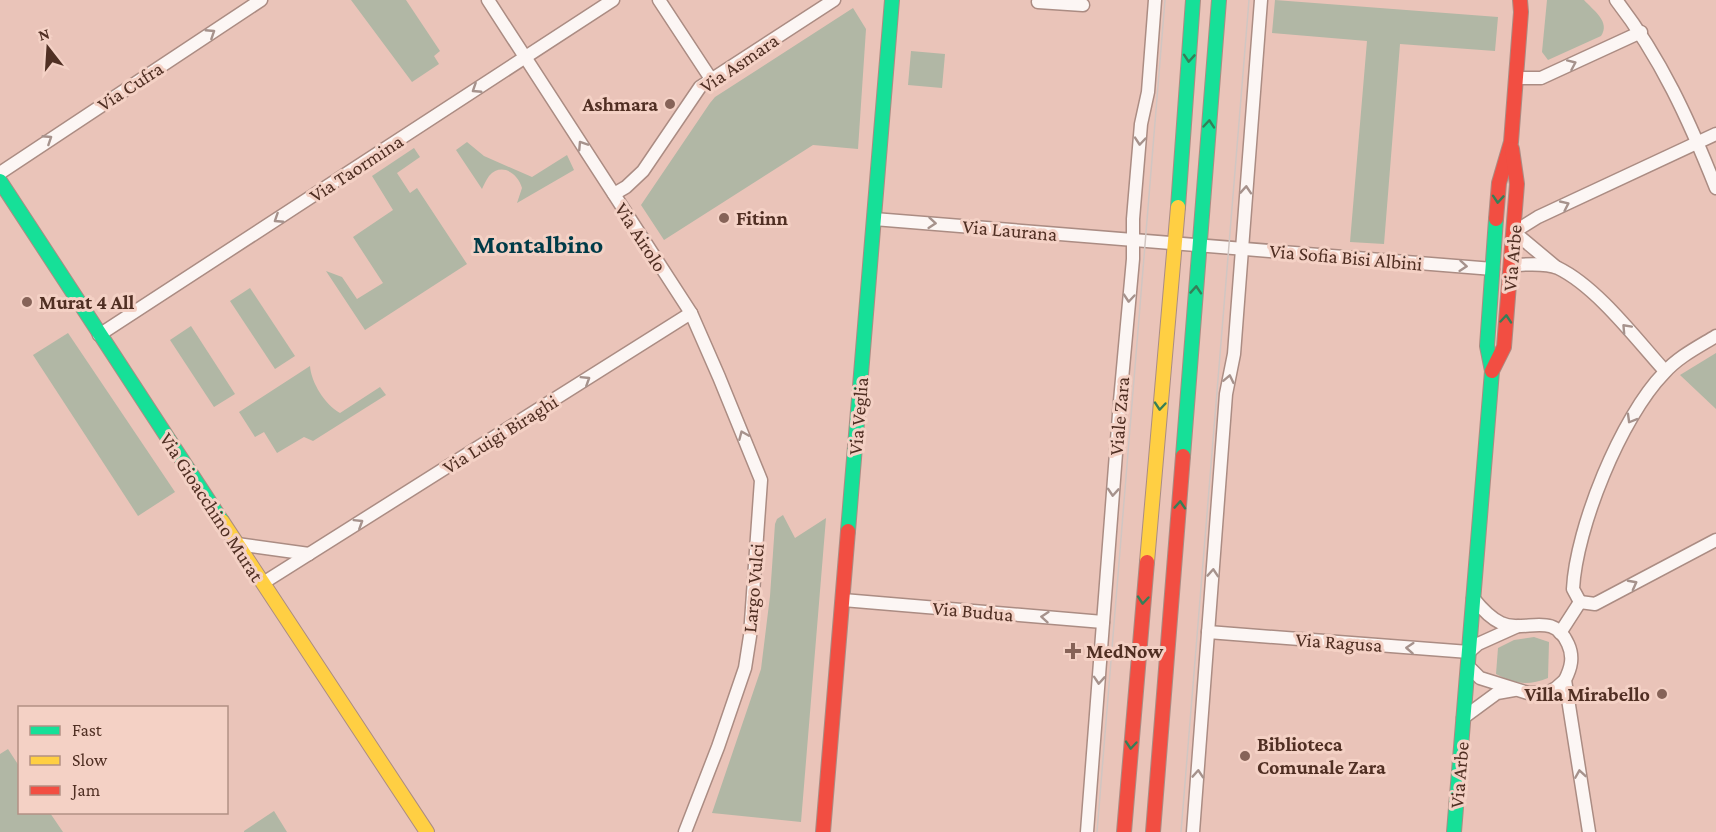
<svg xmlns="http://www.w3.org/2000/svg" width="1716" height="832" viewBox="0 0 1716 832" font-family="'Crimson Pro',serif">
<rect width="100%" height="100%" fill="#eac4b9"/>
<!-- green -->
<g fill="#b1b7a5">
<polygon points="351,0 406,0 440,51 434,56 439,64 412,82"/>
<polygon points="1275,0 1498,17 1495,51 1400,44 1384,244 1350,242 1367,41 1272,33"/>
<path d="M1547 0H1584C1593 10 1611 22 1601 36L1548 60 1542 52Z"/>
<polygon points="853,8 866,29 858,149 813,145 664,240 641,205 710,103 715,97"/>
<polygon points="911,51 945,54 942,88 908,85"/>
<path d="M467 142 484 156 532 177 567 155 574 170 517 203 522 188C518 173 501 162 489 176 486 180 484 185 482 189L456 150Z"/>
<polygon points="414,148 420,157 397,173 410,193 417,188 467,264 365,330 326,271 342,277 357,299 383,283 353,237 393,210 372,176"/>
<polygon points="250,288 295,356 275,369 230,301"/>
<polygon points="191,326 235,394 214,407 170,340"/>
<polygon points="68,333 175,492 138,516 33,355"/>
<polygon points="1716,353 1716,409 1680,375"/>
<path d="M310 366C311 382 325 405 340 413L380 387 386 395 313 441 304 437 277 453 264 432 255 437 239 412Z"/>
<polygon points="783,515 795,538 826,518 801,822 712,813 761,669 770,596 775,524 777,519"/>
<path d="M1534 637 1549 642 1548 678C1528 686 1514 684 1496 674L1498 648 1514 640Z"/>
<polygon points="8,749 19,766 20,812 50,813 63,832 0,832 0,754"/>
<polygon points="274,811 287,832 244,832 244,831"/>
</g>
<g fill="none" stroke-linecap="round" stroke-linejoin="round">
<defs>
<g id="street">
<polyline points="488,0 691,313 719,377 761,480 750,636 745,668 718,747 685,832"/>
<polyline points="659,0 711,79"/>
<path d="M1616 0C1661 58 1689 120 1716 188"/>
<polyline points="1038,2 1083,5"/>
<polyline points="1516,78 1541,78 1641,32"/>
<polyline points="0,173 261,0"/>
<polyline points="614,194 626,187 643,171 700,87 834,0"/>
<polyline points="874,219 1493,269"/>
<path d="M1511 265C1525 265 1545 262 1558 268 1597 287 1636 339 1665 371"/>
<polyline points="1556,267 1514,232 1538,217 1716,134"/>
<polyline points="99,335 613,0"/>
<polyline points="237,544 309,554"/>
<polyline points="263,583 691,313"/>
<path d="M1473 598C1481 608 1490 618 1501 623 1525 634 1553 610 1568 644 1574 657 1571 668 1565 680L1589 832"/>
<polyline points="843,600 1103,622"/>
<path d="M1580 602 1573 589C1576 528 1621 417 1664 373 1678 357 1698 347 1716 336"/>
<polyline points="1580,602 1595,604 1716,540"/>
<polyline points="1208,632 1469,652 1478,644 1518,626"/>
<polyline points="1560,633 1580,602"/>
<polyline points="1468,666 1480,678 1528,693 1547,693 1556,688 1565,680"/>
<polyline points="1463,718 1497,693 1514,690"/>
<polyline points="1087,832 1120,401 1133,259 1133,219 1141,124 1148,92 1155,0"/>
<polyline points="1193,832 1226,394 1234,354 1261,0"/>
</g>
<g id="fast">
<polyline points="0,181 222,521"/>
<polyline points="1178,207 1193,0"/>
<polyline points="1183,456 1219,0"/>
<polyline points="848,531 892,0"/>
<polyline points="1454,832 1492,371 1487,346 1496,219"/>
</g>
<g id="slow">
<polyline points="222,521 427,832"/>
<polyline points="1147,562 1178,207"/>
</g>
<g id="jam">
<polyline points="1496,219 1499,183 1511,142 1521,12 1520,0"/>
<polyline points="1492,371 1504,347 1517,184 1512,149"/>
<polyline points="823,832 848,531"/>
<polyline points="1124,832 1147,562"/>
<polyline points="1153,832 1183,456"/>
</g>
</defs>
<!-- street casing -->
<use href="#street" stroke="#ab8c83" stroke-width="15"/>
<!-- fast casing -->
<use href="#fast" stroke="#ab8c83" stroke-width="16"/>
<!-- slow casing -->
<use href="#slow" stroke="#ab8c83" stroke-width="16"/>
<!-- jam casing -->
<use href="#jam" stroke="#ab8c83" stroke-width="16"/>
<!-- street -->
<use href="#street" stroke="#fcf6f4" stroke-width="12"/>
<!-- fast -->
<use href="#fast" stroke="#16e098" stroke-width="14"/>
<!-- slow -->
<use href="#slow" stroke="#ffcf43" stroke-width="14"/>
<!-- jam -->
<use href="#jam" stroke="#f24e42" stroke-width="14"/>
<!-- tram -->
<g stroke="#d1c6c2" stroke-width="1.5">
<polyline points="1097,832 1165,0"/>
<polyline points="1181,832 1249,0"/>
</g>
</g>
<!-- one-way arrows -->
<defs><path id="oneway-chevron" d="M-2-3.5L2.5 0L-2 3.5" fill="none" stroke-width="1.6" stroke-linecap="round" stroke-linejoin="round" transform="scale(1.5)"/></defs>
<g stroke="#a6928c">
<use href="#oneway-chevron" transform="translate(211 33) rotate(-33)"/>
<use href="#oneway-chevron" transform="translate(1572 64) rotate(-24)"/>
<use href="#oneway-chevron" transform="translate(476 89) rotate(147)"/>
<use href="#oneway-chevron" transform="translate(48 139) rotate(-33)"/>
<use href="#oneway-chevron" transform="translate(1140 141) rotate(95)"/>
<use href="#oneway-chevron" transform="translate(582 145) rotate(-123)"/>
<use href="#oneway-chevron" transform="translate(1246 190) rotate(-86)"/>
<use href="#oneway-chevron" transform="translate(1565 205) rotate(-25)"/>
<use href="#oneway-chevron" transform="translate(278 219) rotate(147)"/>
<use href="#oneway-chevron" transform="translate(932 223) rotate(5)"/>
<use href="#oneway-chevron" transform="translate(1463 266) rotate(5)"/>
<use href="#oneway-chevron" transform="translate(1129 298) rotate(95)"/>
<use href="#oneway-chevron" transform="translate(1626 328) rotate(-133)"/>
<use href="#oneway-chevron" transform="translate(1229 379) rotate(-78)"/>
<use href="#oneway-chevron" transform="translate(586 380) rotate(-32)"/>
<use href="#oneway-chevron" transform="translate(1631 419) rotate(120)"/>
<use href="#oneway-chevron" transform="translate(743 435) rotate(-113)"/>
<use href="#oneway-chevron" transform="translate(1113 492) rotate(94)"/>
<use href="#oneway-chevron" transform="translate(359 523) rotate(-32)"/>
<use href="#oneway-chevron" transform="translate(1213 573) rotate(-86)"/>
<use href="#oneway-chevron" transform="translate(1633 584) rotate(-28)"/>
<use href="#oneway-chevron" transform="translate(1045 617) rotate(-175)"/>
<use href="#oneway-chevron" transform="translate(1410 648) rotate(-176)"/>
<use href="#oneway-chevron" transform="translate(1099 680) rotate(94)"/>
<use href="#oneway-chevron" transform="translate(1198 774) rotate(-86)"/>
<use href="#oneway-chevron" transform="translate(1580 774) rotate(-99)"/>
</g>
<g stroke="#367f58">
<use href="#oneway-chevron" transform="translate(1189 58) rotate(94)"/>
<use href="#oneway-chevron" transform="translate(1209 124) rotate(-85)"/>
<use href="#oneway-chevron" transform="translate(1498 199) rotate(94)"/>
<use href="#oneway-chevron" transform="translate(1196 290) rotate(-86)"/>
<use href="#oneway-chevron" transform="translate(1506 319) rotate(-85)"/>
<use href="#oneway-chevron" transform="translate(1160 406) rotate(95)"/>
<use href="#oneway-chevron" transform="translate(1180 505) rotate(-86)"/>
<use href="#oneway-chevron" transform="translate(1143 600) rotate(95)"/>
<use href="#oneway-chevron" transform="translate(1131 745) rotate(95)"/>
</g>
<!-- markers -->
<g fill="#866358" stroke="#f4d1c5" stroke-width="2">
<circle cx="670" cy="104" r="6"/>
<circle cx="724" cy="218" r="6"/>
<circle cx="27" cy="302" r="6"/>
<path d="M1070 642h6v6h6v6h-6v6h-6v-6h-6v-6h6z"/>
<circle cx="1662" cy="694" r="6"/>
<circle cx="1245" cy="756" r="6"/>
</g>
<g text-anchor="middle" stroke-width="6" stroke-linejoin="round" paint-order="stroke">
<!-- street labels -->
<g font-size="20" fill="#502f23" stroke="#f4d1c5">
<text transform="translate(739 63) rotate(-34)" y="7">Via Asmara</text>
<text transform="translate(130 86) rotate(-33)" y="7">Via Cufra</text>
<text transform="translate(356 168) rotate(-33)" y="7">Via Taormina</text>
<text transform="translate(1010 230) rotate(5)" y="7">Via Laurana</text>
<text transform="translate(641 237) rotate(57)" y="7">Via Airolo</text>
<text transform="translate(1346 257) rotate(5)" y="7">Via Sofia Bisi Albini</text>
<text transform="translate(1512 258) rotate(-85)" y="7">Via Arbe</text>
<text transform="translate(858 416) rotate(-85)" y="7">Via Veglia</text>
<text transform="translate(1119 416) rotate(-85)" y="7">Viale Zara</text>
<text transform="translate(500 434) rotate(-32)" y="7">Via Luigi Biraghi</text>
<text transform="translate(212 507) rotate(57)" y="7">Via Gioacchino Murat</text>
<text transform="translate(753 588) rotate(-85)" y="7">Largo Vulci</text>
<text transform="translate(973 611) rotate(5)" y="7">Via Budua</text>
<text transform="translate(1339 642) rotate(4)" y="7">Via Ragusa</text>
<text transform="translate(1459 775) rotate(-85)" y="7">Via Arbe</text>
</g>
<!-- poi labels -->
<g font-size="20" font-weight="bold" fill="#502f23" stroke="#f4d1c5" text-anchor="start">
<text x="658" y="111" text-anchor="end">Ashmara</text>
<text x="736" y="225">Fitinn</text>
<text x="39" y="309">Murat 4 All</text>
<text x="1086" y="658">MedNow</text>
<text x="1650" y="701" text-anchor="end">Villa Mirabello</text>
<text x="1257" y="751">Biblioteca<tspan x="1257" dy="23">Comunale Zara</tspan></text>
</g>
<!-- district labels -->
<g font-size="26" font-weight="bold" fill="#003b48" stroke="#f4d1c5">
<text x="538" y="253">Montalbino</text>
</g>
</g>
<!-- legend -->
<rect x="18" y="706" width="210" height="108" fill="#f4d1c5" stroke="#b29084" stroke-width="1.5"/>
<rect x="30" y="726" width="30" height="9" fill="#16e098" stroke="#b29084" stroke-width="1.5"/>
<text x="72" y="736" font-size="18" fill="#502f23">Fast</text>
<rect x="30" y="756" width="30" height="9" fill="#ffcf43" stroke="#b29084" stroke-width="1.5"/>
<text x="72" y="766" font-size="18" fill="#502f23">Slow</text>
<rect x="30" y="786" width="30" height="9" fill="#f24e42" stroke="#b29084" stroke-width="1.5"/>
<text x="72" y="796" font-size="18" fill="#502f23">Jam</text>
<!-- north arrow -->
<g transform="translate(48 48) rotate(343)" stroke="#f4d1c5" stroke-width="4.5" paint-order="stroke">
<path d="M0-4.5L10 22L0 15L-10 22Z" fill="#502f23"/>
<text y="-9" font-size="16" font-weight="bold" text-anchor="middle" fill="#502f23">N</text>
</g>
</svg>
